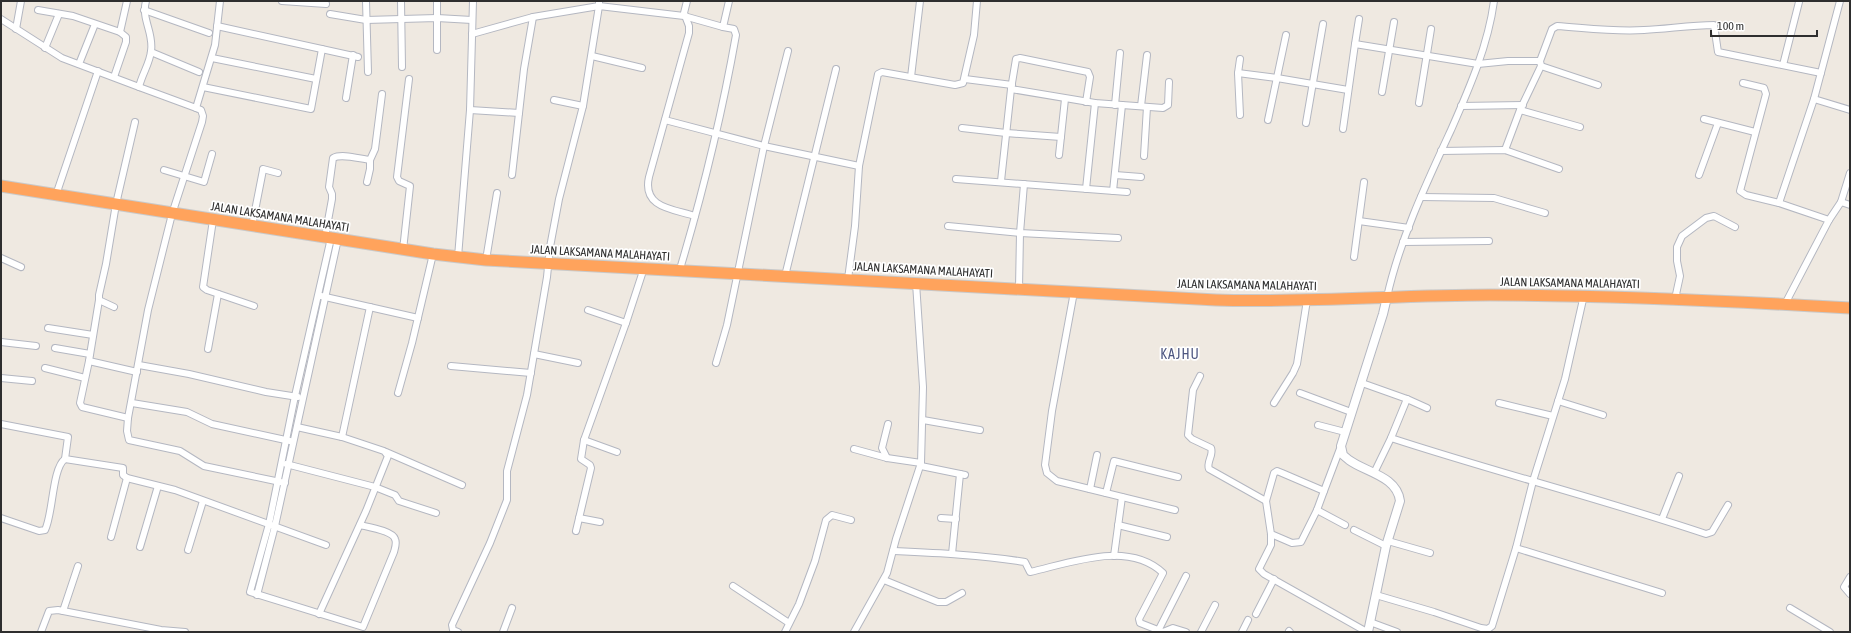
<svg xmlns="http://www.w3.org/2000/svg" width="1851" height="633" viewBox="0 0 1851 633" font-family="'Asap Condensed',sans-serif">
<rect width="100%" height="100%" fill="#efe9e1"/>
<g fill="none" stroke-linecap="round" stroke-linejoin="round">
<defs>
<g id="street">
<polyline points="282,1 326,4"/>
<polyline points="366,1 368,72"/>
<polyline points="401,1 402,67"/>
<polyline points="437,1 437,50"/>
<path d="M687 1 684 13 689 26V33L649 177C642 208 673 209 695 216"/>
<polyline points="38,10 73,16 120,32"/>
<polyline points="144,10 209,33"/>
<polyline points="330,14 366,20 437,18 472,20"/>
<path d="M1 19 62 58 139 87C142 74 150 63 151 51 154 33 141 19 146 1"/>
<polyline points="217,26 358,57"/>
<polyline points="16,29 21,1"/>
<polyline points="472,34 533,17 599,6 599,1"/>
<polyline points="1355,44 1359,19"/>
<polyline points="45,48 59,14"/>
<polyline points="151,52 199,72"/>
<polyline points="592,56 642,68"/>
<polyline points="212,58 316,79"/>
<polyline points="79,64 95,24"/>
<polyline points="1783,65 1799,2"/>
<polyline points="1541,66 1598,85"/>
<polyline points="1238,73 1277,78 1348,90"/>
<polyline points="114,77 126,42 126,37 120,32 127,1"/>
<polyline points="911,77 920,1"/>
<polyline points="965,79 1012,85"/>
<polyline points="1743,83 1764,88 1766,94 1740,191 1746,195 1779,203"/>
<polyline points="139,87 196,108 215,45 220,1"/>
<polyline points="203,87 311,109 322,49"/>
<polyline points="1011,89 1095,103 1163,108 1168,105 1169,82"/>
<polyline points="1382,92 1394,22"/>
<polyline points="346,98 353,55"/>
<polyline points="1814,99 1850,110"/>
<polyline points="554,100 583,106"/>
<polyline points="1419,103 1431,29"/>
<polyline points="1115,105 1120,53"/>
<polyline points="1141,106 1147,55"/>
<polyline points="1461,106 1523,105"/>
<polyline points="196,108 201,110 203,116 202,122 172,214 148,310 128,418 127,431 129,440 180,451 204,466 285,483"/>
<polyline points="470,110 519,113"/>
<polyline points="1520,110 1580,127"/>
<polyline points="1240,115 1238,73 1240,59"/>
<polyline points="1704,119 1755,132"/>
<polyline points="665,120 764,146 859,166"/>
<polyline points="1268,120 1286,35"/>
<polyline points="1306,123 1323,24"/>
<polyline points="962,128 1006,133 1061,137"/>
<polyline points="1343,129 1355,44 1478,64 1508,61 1540,61"/>
<path d="M1505 150 1520 110 1541 66 1540 61 1552 29 1557 26C1586 28 1615 32 1644 30 1667 29 1691 25 1714 25L1718 52 1821 73"/>
<polyline points="1441,151 1505,150 1559,169"/>
<polyline points="1059,155 1065,99"/>
<polyline points="1144,156 1147,107"/>
<polyline points="263,169 278,173"/>
<polyline points="164,170 204,182 212,154"/>
<polyline points="512,175 524,69 533,17"/>
<polyline points="1115,175 1141,177"/>
<polyline points="1699,175 1718,123"/>
<polyline points="956,179 1127,192"/>
<polyline points="1001,181 1011,89 1016,59 1020,58 1088,72 1090,77 1086,102"/>
<polyline points="367,182 370,169 370,160 375,149 382,94"/>
<polyline points="1086,189 1095,103"/>
<polyline points="1113,191 1122,105"/>
<polyline points="56,195 98,71"/>
<polyline points="1421,197 1494,198 1545,213"/>
<polyline points="1841,202 1850,205"/>
<polyline points="213,220 203,287 207,290 254,306"/>
<polyline points="1829,220 1841,202 1850,173"/>
<polyline points="1359,221 1409,228"/>
<polyline points="252,226 263,170"/>
<polyline points="948,226 1020,233 1118,238"/>
<path d="M325 237 332 199V194L329 187 333 158C342 153 360 159 370 160"/>
<path d="M331 238 295 396 269 524 250 592 363 627 394 552C395 548 397 543 395 539 393 531 368 527 360 525"/>
<polyline points="1403,242 1489,241"/>
<polyline points="403,250 410,186 399,181 397,177 409,79"/>
<polyline points="458,257 470,110 473,1"/>
<polyline points="1354,257 1364,182"/>
<polyline points="1,258 21,267"/>
<polyline points="486,260 497,193"/>
<path d="M680 269C703 192 722 114 736 35L734 29 723 27"/>
<polyline points="785,276 836,69"/>
<polyline points="848,279 855,226 859,166 878,74 882,72 955,85 963,83 974,35 977,1"/>
<polyline points="1019,288 1020,233 1024,184"/>
<polyline points="1074,292 1052,411 1045,465 1047,473 1057,481 1175,510"/>
<polyline points="321,296 418,318"/>
<path d="M1387 297C1400 239 1426 184 1451 130 1469 89 1488 46 1494 1"/>
<polyline points="1675,299 1680,276 1677,261 1677,247 1682,236 1706,218 1714,216 1735,227"/>
<polyline points="99,300 89,361 80,403 82,407 128,418"/>
<polyline points="1785,304 1829,220 1779,203 1814,99 1840,1"/>
<polyline points="114,307 99,300 99,295 106,264 116,204 135,122"/>
<polyline points="588,310 626,323 644,268"/>
<polyline points="48,328 93,335"/>
<polyline points="1,342 36,346"/>
<polyline points="55,348 90,354"/>
<polyline points="208,349 218,294"/>
<polyline points="534,354 578,363"/>
<polyline points="89,361 137,372"/>
<polyline points="716,363 727,325 764,146 788,51"/>
<polyline points="139,365 189,374 266,392 298,397"/>
<polyline points="451,366 531,373"/>
<polyline points="45,368 85,378"/>
<path d="M1200 376 1193 390 1188 435 1192 439 1211 448C1214 455 1206 462 1209 469L1266 501"/>
<polyline points="1,378 32,381"/>
<polyline points="1362,383 1407,399 1391,438 1374,473"/>
<polyline points="398,393 412,343 433,254"/>
<polyline points="1300,393 1351,412"/>
<polyline points="1407,399 1427,408"/>
<polyline points="1558,401 1603,415"/>
<polyline points="132,403 187,412 212,424 290,441"/>
<polyline points="1274,403 1293,373 1297,364 1307,300"/>
<polyline points="1499,403 1553,416"/>
<polyline points="923,420 980,430"/>
<polyline points="1,424 68,437 65,459"/>
<polyline points="1318,425 1345,432"/>
<polyline points="297,427 342,437 384,451 388,456 366,511 319,614"/>
<polyline points="342,437 370,307"/>
<path d="M1391 438C1495 472 1602 499 1706 534L1712 532 1728 505"/>
<polyline points="584,440 617,452"/>
<polyline points="854,449 887,458 921,463"/>
<polyline points="386,452 462,485"/>
<polyline points="887,458 882,448 888,424"/>
<polyline points="286,464 375,487 395,495 399,501 436,513"/>
<polyline points="921,466 965,475"/>
<polyline points="1090,489 1097,455"/>
<polyline points="1324,491 1341,446"/>
<polyline points="1106,493 1114,461 1178,477"/>
<polyline points="1317,510 1345,525"/>
<path d="M1 518 39 531 45 530C53 515 52 468 65 459L123 468V475L127 478 175 490 326 545"/>
<polyline points="579,518 600,522"/>
<polyline points="941,518 956,519"/>
<polyline points="1662,519 1679,476"/>
<polyline points="1118,525 1167,537"/>
<polyline points="1354,530 1386,546"/>
<polyline points="576,531 591,468 590,465 581,459 584,440 626,323"/>
<polyline points="1271,534 1292,543 1301,542 1317,510 1324,491 1282,473 1277,471 1274,473 1266,501 1271,534 1271,545 1259,569 1264,574 1367,632"/>
<polyline points="111,537 127,478"/>
<polyline points="1388,541 1430,553"/>
<polyline points="140,547 158,486"/>
<polyline points="1516,548 1662,593"/>
<polyline points="188,550 203,501"/>
<path d="M893 551C937 553 982 555 1025 562L1030 572C1070 563 1128 540 1163 573L1139 619 1140 623 1163 632 1173 628 1186 632"/>
<polyline points="952,554 960,474"/>
<polyline points="1114,556 1122,497"/>
<polyline points="1850,577 1844,587 1850,594"/>
<polyline points="884,580 938,602 946,602 962,593"/>
<polyline points="733,586 789,623"/>
<polyline points="257,595 275,526 338,239"/>
<polyline points="1376,595 1434,612 1481,628 1488,629 1492,626 1516,548 1533,481 1565,379 1584,295"/>
<polyline points="1790,608 1830,632"/>
<polyline points="63,611 78,566"/>
<polyline points="1256,614 1274,579"/>
<polyline points="1370,622 1397,632"/>
<polyline points="1158,631 1186,576"/>
<polyline points="1289,631 1290,632"/>
<polyline points="41,632 49,611 58,610 161,630 185,632"/>
<polyline points="458,632 453,630 452,625 490,543 507,500 507,471 527,395 547,277 550,247 559,199 583,106 599,6 684,16 723,27 729,1"/>
<polyline points="503,632 512,608"/>
<polyline points="785,632 799,604 815,561 826,520 832,515 851,520"/>
<polyline points="854,632 887,573 896,539 921,463 923,387 916,283"/>
<polyline points="1201,632 1215,605"/>
<polyline points="1242,632 1248,620"/>
</g>
<path id="secondary" d="M1368 632 1386 546 1400 501C1397 476 1365 472 1349 460L1343 455 1341 446 1383 314 1387 297"/>
<path id="highway" d="M1 186 433 254 486 260 1216 300C1307 303 1399 295 1490 295 1610 295 1730 301 1850 308"/>
</defs>
<!-- street casing -->
<use href="#street" stroke="#b4b7c1" stroke-width="8"/>
<!-- secondary casing -->
<use href="#secondary" stroke="#b4b7c1" stroke-width="10"/>
<!-- highway casing -->
<use href="#highway" stroke="#c9c9c9" stroke-width="13"/>
<!-- street -->
<use href="#street" stroke="#fff" stroke-width="6"/>
<!-- secondary -->
<use href="#secondary" stroke="#fff" stroke-width="8"/>
<!-- highway -->
<use href="#highway" stroke="#ffa35c" stroke-width="11"/>
</g>
<g text-anchor="middle" stroke-width="3.5" stroke-linejoin="round" paint-order="stroke">
<!-- street labels -->
<g font-size="12" fill="#2e2e2e" stroke="#fff">
<text transform="translate(280 217) rotate(9)" y="4">JALAN LAKSAMANA MALAHAYATI</text>
<text transform="translate(600 253) rotate(3)" y="4">JALAN LAKSAMANA MALAHAYATI</text>
<text transform="translate(923 270) rotate(3)" y="4">JALAN LAKSAMANA MALAHAYATI</text>
<text transform="translate(1570 283) rotate(1)" y="4">JALAN LAKSAMANA MALAHAYATI</text>
<text transform="translate(1247 285) rotate(1)" y="4">JALAN LAKSAMANA MALAHAYATI</text>
</g>
<!-- quarter labels -->
<g font-size="14" letter-spacing="1" fill="#4d5680" stroke="#fff">
<text x="1180" y="359">KAJHU</text>
</g>
</g>
<!-- border -->
<rect width="1851" height="633" fill="none" stroke="#2e2e2e" stroke-width="4"/>
<!-- scale -->
<path d="M1711 30v6h106v-6" fill="none" stroke="#2e2e2e" stroke-width="2"/>
<text x="1717" y="30" font-size="12" fill="#2e2e2e" stroke="#ffffff" stroke-width="3" paint-order="stroke">100 m</text>
</svg>
